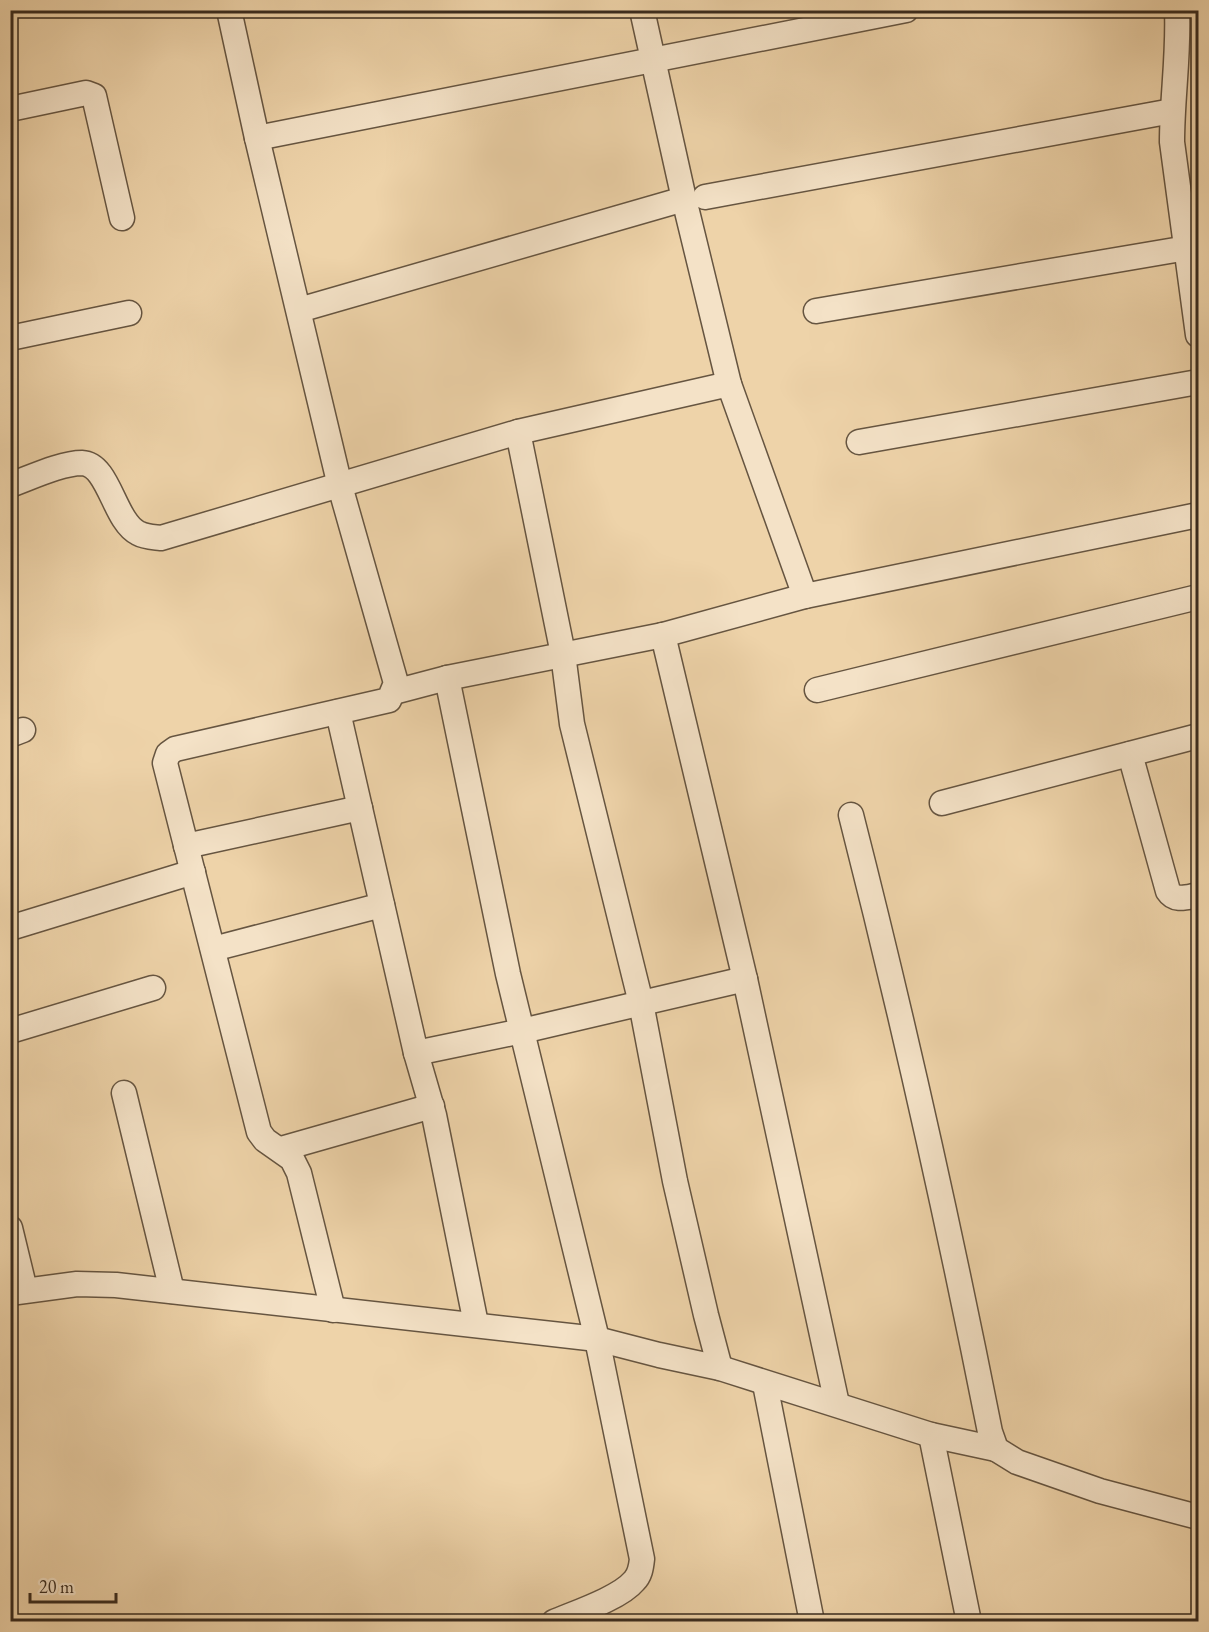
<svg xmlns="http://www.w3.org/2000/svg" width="1209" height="1632" viewBox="0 0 1209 1632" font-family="'EB Garamond',serif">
<rect width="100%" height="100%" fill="#eed3a9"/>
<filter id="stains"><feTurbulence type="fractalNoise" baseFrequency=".00333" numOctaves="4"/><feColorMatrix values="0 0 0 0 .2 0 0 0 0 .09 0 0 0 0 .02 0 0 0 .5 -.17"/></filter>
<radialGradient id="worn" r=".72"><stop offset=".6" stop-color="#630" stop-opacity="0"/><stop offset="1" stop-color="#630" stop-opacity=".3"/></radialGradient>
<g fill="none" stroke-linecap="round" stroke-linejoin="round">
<defs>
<g id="street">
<polyline points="229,10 257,138 340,486 396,683 389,700 175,749 168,754 165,763 259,1132 265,1140 292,1159 299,1173 333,1310"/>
<polyline points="642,10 684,199 729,384"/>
<path d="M1177 10C1179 54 1172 98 1172 142L1198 335"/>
<polyline points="10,109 86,93 94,96 122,218"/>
<polyline points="257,138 906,10"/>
<polyline points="705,197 1172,111"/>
<polyline points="299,310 684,199"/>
<polyline points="816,311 1187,248"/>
<polyline points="10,338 129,313"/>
<polyline points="518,432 563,654 572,724 641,1003 675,1181 706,1315 720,1368"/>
<polyline points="859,442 1198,382"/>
<path d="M10 485C30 478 61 463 82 463 109 464 114 521 138 533 145 537 153 537 161 538L518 432 729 384 805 596"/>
<polyline points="663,635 745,979 837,1404"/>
<path d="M447 678 508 974 597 1339 642 1559C641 1568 640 1575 634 1581 620 1598 575 1613 554 1622"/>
<polyline points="817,690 1198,597"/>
<polyline points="394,692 447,678 663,635 805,596 1198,515"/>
<polyline points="338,712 416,1053 434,1115 476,1324"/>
<polyline points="10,735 23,730"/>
<path d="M1130 754 1168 891C1175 902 1187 897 1198 895"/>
<polyline points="942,803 1198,736"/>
<path d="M851 815C903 1019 949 1225 990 1432L996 1449 1017 1462 1100 1491 1198 1517"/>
<polyline points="186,846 360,808"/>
<polyline points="10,928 193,872"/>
<polyline points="213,949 382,905"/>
<polyline points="10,1031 153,988"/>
<polyline points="416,1053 522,1031 745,979"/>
<polyline points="124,1093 172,1291"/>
<polyline points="281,1149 432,1106"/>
<polyline points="10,1228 25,1290"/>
<polyline points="10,1293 77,1284 116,1285 597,1339 659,1355 720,1368 931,1435 996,1449"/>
<polyline points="765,1384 812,1622"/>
<polyline points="931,1435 969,1622"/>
</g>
</defs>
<!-- street casing -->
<use href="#street" stroke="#665541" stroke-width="27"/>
<!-- street -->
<use href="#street" stroke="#f4e2c7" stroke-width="24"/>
</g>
<!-- margin -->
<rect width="1209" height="1632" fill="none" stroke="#eed3a9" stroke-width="36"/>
<rect x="12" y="12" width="1185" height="1608" fill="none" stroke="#392b1e" stroke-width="3"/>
<rect x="18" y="18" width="1173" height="1596" fill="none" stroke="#392b1e" stroke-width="1.5"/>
<!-- scale -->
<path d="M30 1593v9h86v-9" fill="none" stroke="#392b1e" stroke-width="3"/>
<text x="39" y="1593" font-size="18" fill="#392b1e" stroke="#f4e2c7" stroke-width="4.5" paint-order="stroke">20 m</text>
<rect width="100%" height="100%" filter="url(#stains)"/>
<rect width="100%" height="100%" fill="url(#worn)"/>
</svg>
